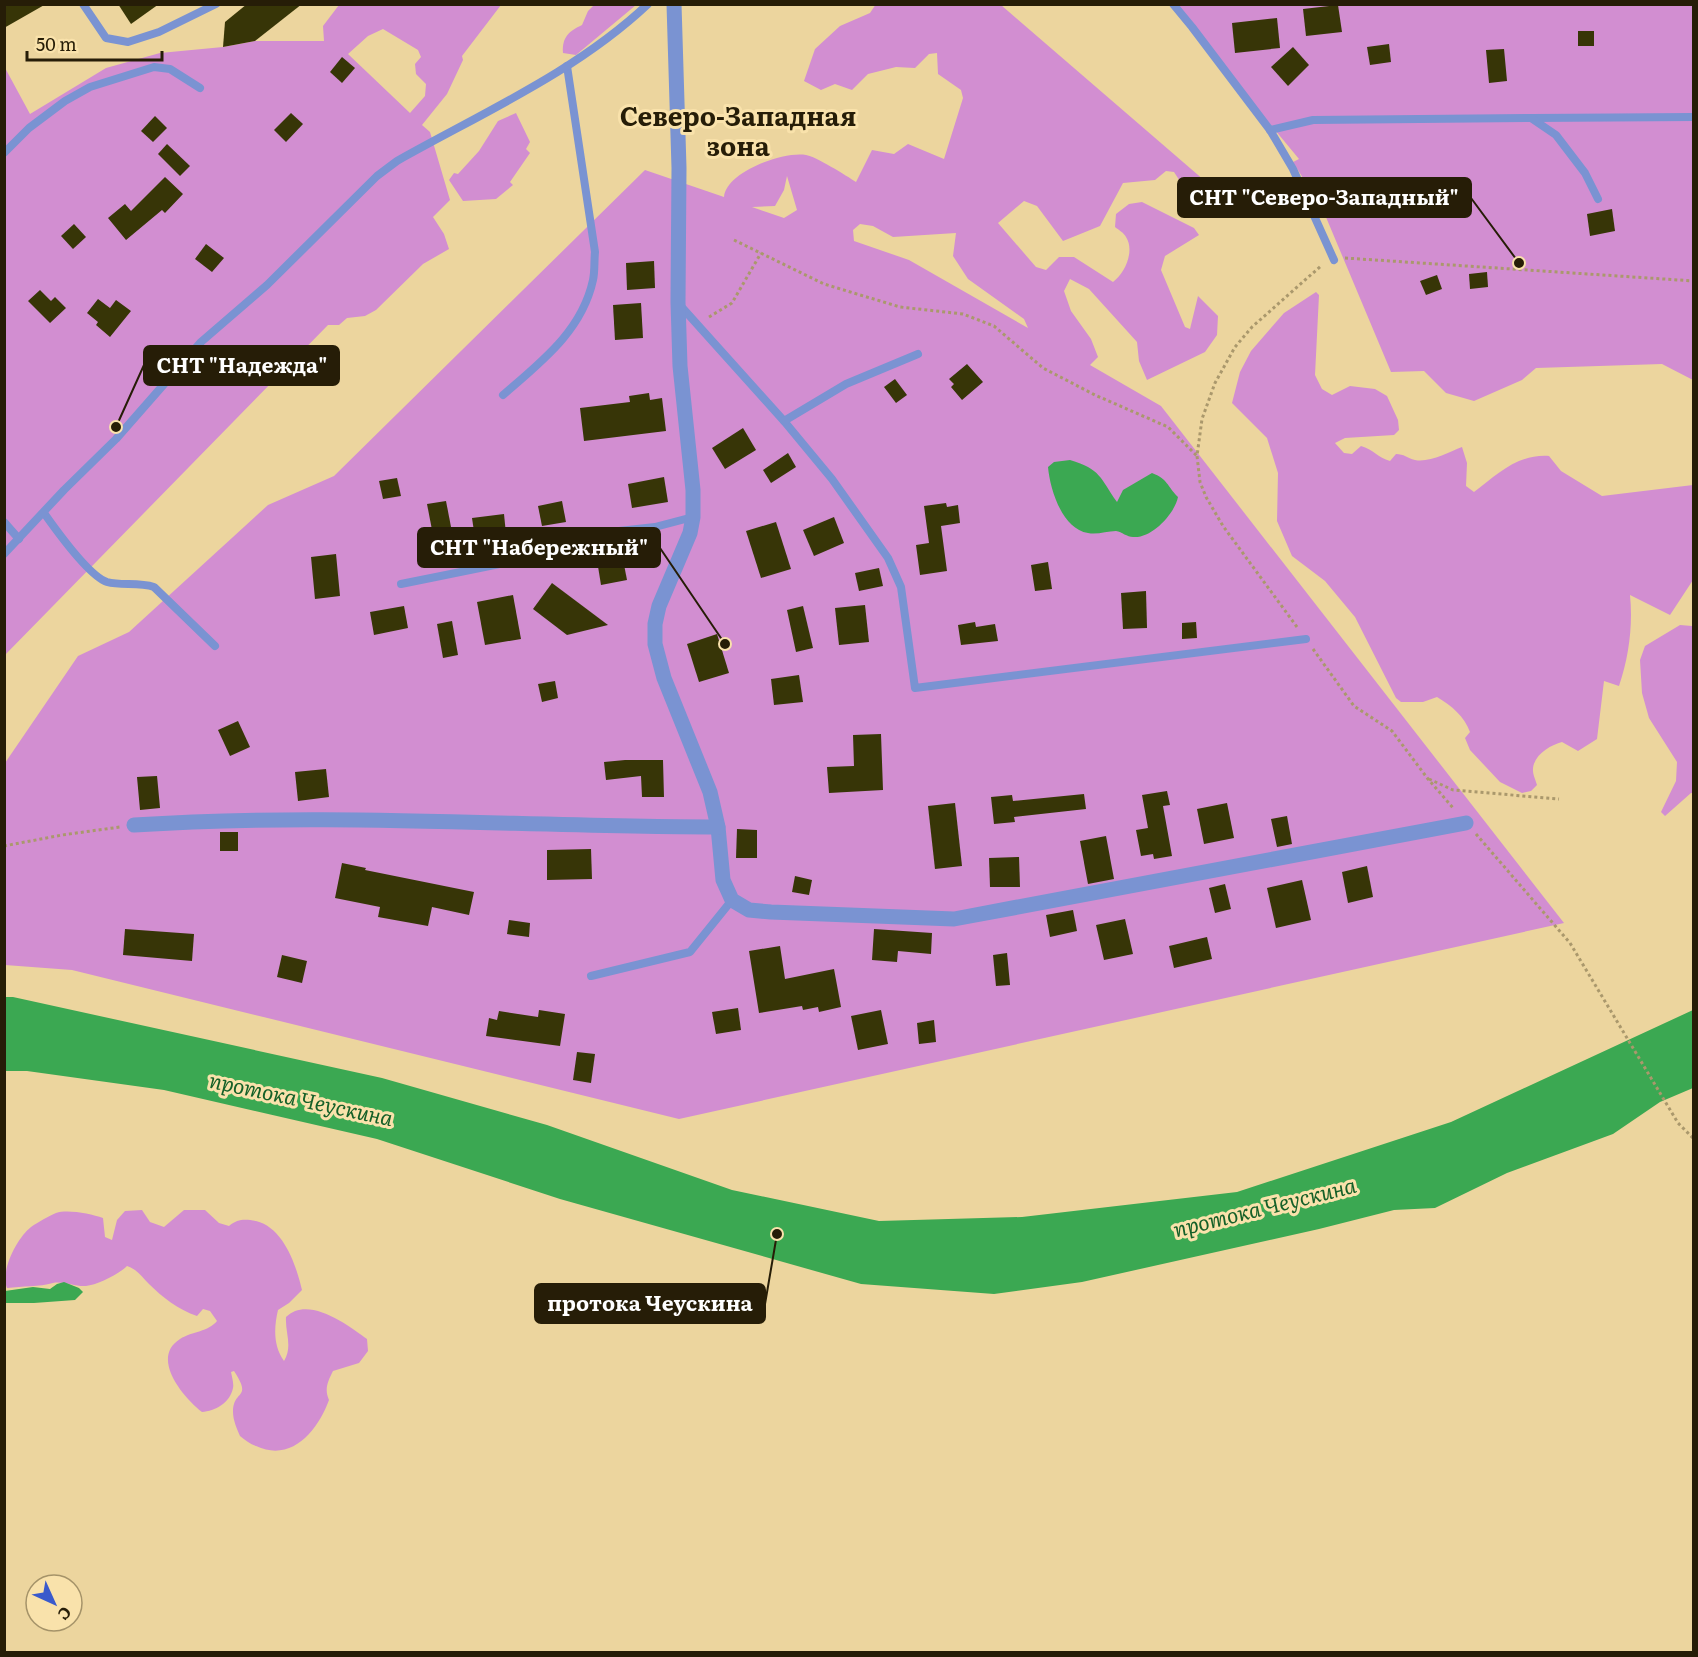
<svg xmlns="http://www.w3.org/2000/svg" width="1698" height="1657" viewBox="0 0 1698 1657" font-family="Literata,serif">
<rect width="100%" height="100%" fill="#ecd59e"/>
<!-- green -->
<g fill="#d28ed1" fill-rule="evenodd">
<path d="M595 4 636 5 576 55 563 53C562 37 569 31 582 25L588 11Z"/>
<path d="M876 4 1001 5 1205 181 1202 202 1187 192 1174 172 1166 171 1155 180 1123 183 1100 226 1063 241 1037 206 1024 201 998 223 1036 267 1046 270 1059 257H1074L1113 282C1125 273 1135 251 1126 237 1124 233 1119 230 1115 227L1116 214 1129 204 1142 202 1194 228 1199 235 1165 256 1161 270 1185 327 1190 329 1198 296 1218 316 1217 335 1205 352 1147 380 1139 361 1137 342 1089 289 1070 279 1064 291 1071 311 1091 339 1098 357 1090 365 1161 406 1564 923 679 1119 72 970 5 965V763L78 656 129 632 268 505 334 476 645 170 724 197C726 172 783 151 806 155 815 156 847 176 856 182L872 150 894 154 908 144 944 159 963 98 961 90 938 74 937 53 929 54 915 68 896 67 868 74 852 90 835 84 821 90 804 81 815 49 840 26 870 13ZM787 176 797 210 784 218 752 207 775 206 784 190ZM860 224 873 226 893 237 956 233 953 256 968 279 1024 319 1028 328 909 260 854 241 853 230Z"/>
<path d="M339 5H501L462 56 463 60 447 94 422 125 430 132 450 200 433 217 444 234 449 249 423 264 376 310 365 316 347 318 339 325H328L5 655 4 66 30 114 106 68 160 53 223 47 255 41H324L323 26ZM383 29 418 50 421 57 415 64 416 74 426 84 425 96 410 113 348 54 368 36Z"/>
<polygon points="1171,5 1693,5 1693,380 1662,364 1536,368 1522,380 1474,401 1446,393 1424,371 1391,372 1323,210 1293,162 1299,159"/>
<polygon points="516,113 530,142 526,149 530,153 510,182 513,185 496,199 463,201 449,180 454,173 458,174 479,151 498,121"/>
<path d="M1316 292 1319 295 1315 375 1322 389 1332 395 1350 386 1375 389 1387 396 1398 420 1399 430 1394 435 1345 438 1335 443 1344 453 1352 454 1361 446C1373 449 1378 458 1390 461L1396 454C1404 454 1407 458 1415 460 1429 463 1449 452 1462 447L1467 463 1466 486 1474 492C1498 474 1517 454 1549 456L1561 471 1602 496 1693 485V580L1670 615 1630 595C1633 625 1629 657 1619 686L1604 681 1597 739 1578 751 1562 742C1550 745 1532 756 1533 771 1533 775 1536 781 1537 785L1531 791 1522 793 1500 782 1470 750 1465 738 1470 732C1464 716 1452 706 1437 697L1423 702H1401L1396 698 1355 617 1325 581 1292 556 1277 521 1278 473 1267 438 1232 403 1240 372 1251 351 1284 313Z"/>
<polygon points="1680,625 1692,626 1693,628 1693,793 1691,793 1665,816 1661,812 1676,781 1677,762 1649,718 1642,693 1640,660 1645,646"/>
<path d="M142 1210 150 1222 164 1227 184 1210H205L219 1223 229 1226C238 1219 244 1219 256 1221 284 1228 296 1265 302 1290L289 1303 278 1310C274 1327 273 1346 284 1361 293 1346 285 1333 286 1317 308 1295 348 1325 367 1339L368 1351 359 1363 333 1371C328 1381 324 1389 329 1400 318 1430 292 1463 256 1446 250 1444 245 1440 240 1436 237 1429 233 1420 233 1412 233 1389 253 1400 234 1371L231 1372C232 1377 234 1384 233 1388 230 1403 215 1411 202 1412 183 1397 150 1358 180 1339 193 1331 208 1332 217 1321L210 1311 203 1309 197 1316C179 1310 162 1297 149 1284 141 1276 138 1270 127 1266 119 1274 97 1285 86 1286 76 1287 63 1281 53 1283 39 1287 23 1286 7 1288 0 1271 17 1238 31 1227 38 1222 49 1216 56 1213 68 1209 91 1214 103 1218L105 1237 112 1240 117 1220 125 1211Z"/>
</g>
<!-- water -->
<g fill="#3ba852">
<path d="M1070 460C1101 469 1100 478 1117 502L1123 490 1152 473C1168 479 1167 486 1178 497 1175 513 1152 539 1133 537 1127 537 1122 532 1116 531 1107 531 1097 535 1088 533 1062 529 1050 489 1048 467L1054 462Z"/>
<polygon points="5,997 13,997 382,1078 547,1125 732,1190 879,1221 1022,1217 1237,1192 1451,1122 1693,1010 1693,1088 1660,1102 1613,1134 1507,1173 1435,1208 1394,1210 1319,1229 1082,1282 994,1294 861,1284 560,1199 377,1139 164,1090 27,1071 5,1071"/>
<polygon points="64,1282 79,1288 83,1292 75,1300 34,1303 5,1303 5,1291 33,1287 50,1289 57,1284"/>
</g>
<!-- building -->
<g fill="#373507">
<polygon points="4,4 46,4 4,28"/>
<polygon points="118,4 159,4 131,24"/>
<polygon points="247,4 302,4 255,41 223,47 225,22"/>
<polygon points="1338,5 1342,32 1306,36 1303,9"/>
<polygon points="1277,18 1280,48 1235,53 1232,23"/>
<rect x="1578" y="31" width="16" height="15"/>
<polygon points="1389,44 1391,62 1370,65 1367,47"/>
<polygon points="1293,47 1309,65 1288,86 1271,67"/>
<polygon points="1504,49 1507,81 1489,83 1486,50"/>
<polygon points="342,57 355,68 342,83 330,72"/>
<polygon points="291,113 303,124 286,142 274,130"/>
<polygon points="155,116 167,128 153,142 141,131"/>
<polygon points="167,144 190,166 180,176 158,154"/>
<polygon points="165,177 183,194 165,213 162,210 126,240 108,218 125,204 131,211"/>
<polygon points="1612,209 1615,231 1590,236 1587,214"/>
<polygon points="74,224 86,237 73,249 61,236"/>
<polygon points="206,244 224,258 212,272 195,259"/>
<polygon points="654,261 655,288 627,290 626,263"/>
<polygon points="1487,272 1488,287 1470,289 1469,274"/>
<polygon points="1437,275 1442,289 1426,295 1420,281"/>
<polygon points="40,290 51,301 55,297 66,308 50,323 28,301"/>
<polygon points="98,299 110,308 116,300 131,311 110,337 96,325 98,322 87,313"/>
<polygon points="641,303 643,338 615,340 613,305"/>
<polygon points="967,364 983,382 962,400 951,387 954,384 949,379"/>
<polygon points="895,379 907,395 896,403 884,387"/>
<polygon points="649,393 650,400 662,398 666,431 584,441 580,408 630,402 629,396"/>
<polygon points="743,428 756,450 725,469 712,448"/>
<polygon points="788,453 796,467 771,483 763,470"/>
<polygon points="664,477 668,502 632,508 628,484"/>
<polygon points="397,478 401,496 383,499 379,481"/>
<polygon points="446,501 452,532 433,535 427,504"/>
<polygon points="562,501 566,522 542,526 538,506"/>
<polygon points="946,503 947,507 958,505 960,523 941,526 947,571 920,575 916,545 929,543 924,506"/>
<polygon points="504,514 506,534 475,538 472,518"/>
<polygon points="834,517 844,543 814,556 803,530"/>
<polygon points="776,522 791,569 761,578 746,531"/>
<polygon points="621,549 627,580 601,585 596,554"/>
<polygon points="336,554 340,596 315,599 311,557"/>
<polygon points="1048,562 1052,589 1035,591 1031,565"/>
<polygon points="879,568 883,586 859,591 855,573"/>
<polygon points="552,583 608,625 567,635 533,609"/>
<polygon points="1146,591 1147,628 1123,629 1121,593"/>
<polygon points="513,595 521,639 485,645 477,602"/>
<polygon points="865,605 869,642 839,645 835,608"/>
<polygon points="404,606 408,628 374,635 370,612"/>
<polygon points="803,606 813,648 796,652 787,610"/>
<polygon points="452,621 458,655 443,658 437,624"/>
<polygon points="975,622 976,627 995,624 998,641 961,645 958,625"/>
<polygon points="1196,622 1197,638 1182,639 1182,623"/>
<polygon points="717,634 729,673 699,682 687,644"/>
<polygon points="799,675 803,702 774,705 771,679"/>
<polygon points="555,681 558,698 542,702 538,684"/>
<polygon points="238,721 250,747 230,756 218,730"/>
<polygon points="881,734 883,790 829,793 827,767 854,766 853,735"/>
<polygon points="625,760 663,760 664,797 642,797 641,776 606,780 604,762"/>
<polygon points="326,769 329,797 298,801 295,772"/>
<polygon points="157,776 160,808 140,810 137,777"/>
<polygon points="1167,791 1170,805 1163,806 1172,856 1154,859 1153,854 1141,856 1136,830 1148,828 1142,795"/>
<polygon points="1084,794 1086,809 1014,817 1015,822 994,824 991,797 1012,795 1013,801"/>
<polygon points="955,803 962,866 935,869 928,806"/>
<polygon points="1227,803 1234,838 1204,844 1197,809"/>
<polygon points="1287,816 1292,844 1277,847 1271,819"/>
<polygon points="737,829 757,830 757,858 736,858"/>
<rect x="220" y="832" width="18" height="19"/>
<polygon points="1106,836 1114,879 1088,884 1080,841"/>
<polygon points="591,849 592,879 547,880 547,850"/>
<polygon points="1019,857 1020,887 990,887 989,858"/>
<polygon points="342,863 366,868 365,870 474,892 469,915 432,907 428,926 378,917 380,907 335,898"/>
<polygon points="1367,866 1373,897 1348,903 1342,872"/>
<polygon points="795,876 812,880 809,895 792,892"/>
<polygon points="1302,880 1311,920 1276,928 1267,888"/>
<polygon points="1225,884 1231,909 1215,913 1209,888"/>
<polygon points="1073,910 1077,931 1050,937 1046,915"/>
<polygon points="1125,919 1133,954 1104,960 1096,925"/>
<polygon points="509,920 530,923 529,937 507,934"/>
<polygon points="125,929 194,934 192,961 123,955"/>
<polygon points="874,929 932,933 931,954 898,951 897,962 872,960"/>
<polygon points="1207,937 1212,959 1174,968 1169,946"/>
<polygon points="780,946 785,979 834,969 841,1007 819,1012 818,1007 803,1010 802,1006 759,1013 749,951"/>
<polygon points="1007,953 1010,985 996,986 993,955"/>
<polygon points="282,955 307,961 302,983 277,977"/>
<polygon points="738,1008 741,1030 716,1034 712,1012"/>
<polygon points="539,1010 565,1014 560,1046 486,1036 489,1018 497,1020 499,1011 538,1017"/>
<polygon points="881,1010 888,1044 858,1050 851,1016"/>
<polygon points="934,1020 936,1042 919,1044 917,1023"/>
<polygon points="577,1052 595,1054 591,1083 573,1080"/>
</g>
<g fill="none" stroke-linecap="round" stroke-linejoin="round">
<!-- path -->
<g stroke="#aa986c" stroke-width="3" stroke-dasharray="3 3" stroke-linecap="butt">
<polyline points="734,240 824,284 900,307 963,314 994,326 1043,368 1095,395 1168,427 1197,456"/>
<polyline points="1345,258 1694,281"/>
<polyline points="709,317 732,303 761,253"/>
<polyline points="1297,627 1223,526 1206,497 1200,482 1197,456 1202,419 1215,383 1235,347 1252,327 1322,265"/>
<polyline points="1313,649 1354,706 1392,731 1428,779 1454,809"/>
<polyline points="1429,779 1453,790 1559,799"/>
<polyline points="1476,834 1570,943 1678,1123 1694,1139"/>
<polyline points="4,846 62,835 120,827"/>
</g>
<!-- lane -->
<g stroke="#7a93d2" stroke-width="8">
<polyline points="83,4 106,38 128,42 159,32 216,4"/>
<polyline points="1173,4 1192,27 1270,130 1293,169 1334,260"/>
<polyline points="1532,118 1694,117"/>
<polyline points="1270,130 1313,120 1531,118 1556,135 1585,173 1598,199"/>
<polyline points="4,153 29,128 65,101 90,87 154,67 170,69 200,88"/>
<polyline points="678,303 784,421 832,479 888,558 901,587 915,688 1306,639"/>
<path d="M503 395C541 362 582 331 593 280 595 271 594 261 595 252L567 66"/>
<polyline points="784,421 846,384 918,354"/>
<path d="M44 513C56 530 89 576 107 582 121 586 138 582 154 587L215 646"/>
<polyline points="4,522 19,539"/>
<path d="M4 554 64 490 116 439 201 342 267 285 377 176 397 161C482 113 576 72 648 4"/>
<polyline points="401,584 530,558 610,532 655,527 693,517"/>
<polyline points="591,976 690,952 732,900"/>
</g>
<!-- street -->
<g stroke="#7a93d2" stroke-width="15">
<polyline points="674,4 679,168 678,302 680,366 693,490 693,517 690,533 659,606 655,624 655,644 664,678 710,792 718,827 723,880 732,900 749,910 771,912 954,919 1466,823"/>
<path d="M134 825C328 812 523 827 718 827"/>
</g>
</g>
<g text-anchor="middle" stroke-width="6" stroke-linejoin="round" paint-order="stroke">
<!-- water labels -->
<g font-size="21" font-style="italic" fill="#156028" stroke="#f9e2ab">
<text transform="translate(301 1100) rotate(12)" y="7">протока Чеускина</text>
<text transform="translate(1265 1208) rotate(-14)" y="7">протока Чеускина</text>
</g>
<!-- district labels -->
<g font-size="26" font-weight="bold" fill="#261d07" stroke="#f9e2ab">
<text x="738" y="126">Северо-Западная<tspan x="738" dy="30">зона</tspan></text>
</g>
</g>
<!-- callouts -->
<path fill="none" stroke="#261d07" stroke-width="2" d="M1519 263L1471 198M116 427L144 365M725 644L660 548M777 1234L765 1304"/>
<g fill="#261d07" stroke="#f9e2ab" stroke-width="2">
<circle cx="1519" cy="263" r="6"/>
<circle cx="116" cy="427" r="6"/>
<circle cx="725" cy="644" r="6"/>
<circle cx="777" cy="1234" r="6"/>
</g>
<g fill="#261d07" stroke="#261d07" stroke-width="2">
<rect x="1178" y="178" width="293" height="39" rx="6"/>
<rect x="144" y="346" width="195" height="39" rx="6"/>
<rect x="418" y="528" width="242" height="39" rx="6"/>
<rect x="535" y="1284" width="230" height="39" rx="6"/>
</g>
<g font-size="21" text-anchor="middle" font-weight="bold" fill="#fff">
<text x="1324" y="205">СНТ "Северо-Западный"</text>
<text x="242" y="373">СНТ "Надежда"</text>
<text x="539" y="555">СНТ "Набережный"</text>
<text x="650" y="1311">протока Чеускина</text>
</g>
<!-- border -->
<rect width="1698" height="1657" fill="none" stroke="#261d07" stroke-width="12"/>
<!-- north arrow -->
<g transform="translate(54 1603) rotate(135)"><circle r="28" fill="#f9e2ab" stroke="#a59369" stroke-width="1.5"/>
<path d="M0-4.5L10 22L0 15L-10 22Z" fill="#3a5acc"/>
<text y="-9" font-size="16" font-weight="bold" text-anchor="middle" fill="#261d07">С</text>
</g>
<!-- scale -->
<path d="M27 51v9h135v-9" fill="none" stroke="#261d07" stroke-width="3"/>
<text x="36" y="51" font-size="18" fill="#261d07" stroke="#f9e2ab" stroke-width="4.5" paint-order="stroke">50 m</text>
</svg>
